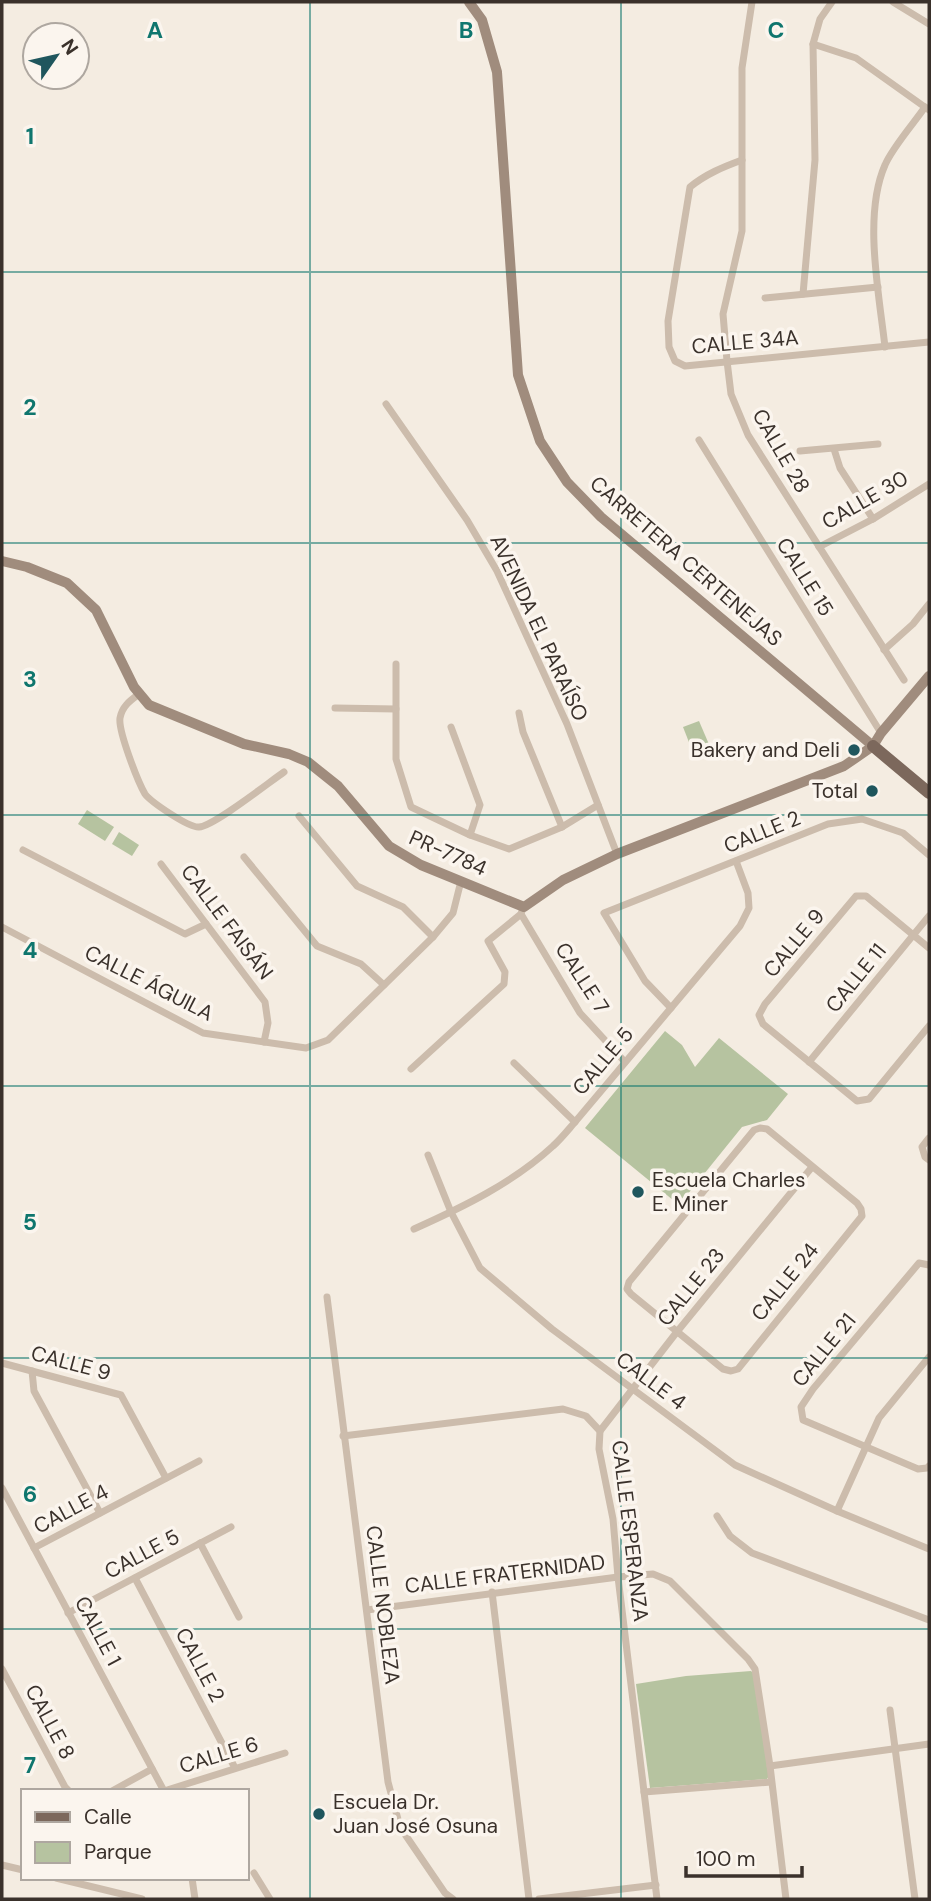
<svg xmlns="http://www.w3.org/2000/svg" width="931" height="1901" viewBox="0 0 931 1901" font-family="'DM Sans',sans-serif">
<rect width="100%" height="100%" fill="#f4ece1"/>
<!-- green -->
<g fill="#b6c3a0">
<polygon points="699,721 711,749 694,755 683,727"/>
<polygon points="87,810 114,827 105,841 78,824"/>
<polygon points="119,832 139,845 132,856 112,844"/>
<polygon points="665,1031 682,1045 695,1067 719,1038 788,1094 767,1120 742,1127 679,1205 585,1128"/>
<polygon points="751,1671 753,1673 769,1776 767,1779 650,1788 636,1684 686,1676"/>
</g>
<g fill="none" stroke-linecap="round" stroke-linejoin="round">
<!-- street -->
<g stroke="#ccbcac" stroke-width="7">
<polyline points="752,2 742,68 742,231 723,314 727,361 731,394 748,435 904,680"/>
<polyline points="893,2 929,24"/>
<polyline points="813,44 856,58 929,110"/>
<path d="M742 160C723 167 706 174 690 187L668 321 669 347 675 361 685 366 929 342"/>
<polyline points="803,294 815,160 813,44 820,19 832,2"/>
<polyline points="765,298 878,287"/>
<path d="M885 347C879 293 863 215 885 165 892 148 914 123 925 107"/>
<polyline points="386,404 467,520 497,571 567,724 617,854"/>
<polyline points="699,440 881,733"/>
<polyline points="834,449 840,468 873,519"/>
<polyline points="800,451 878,444"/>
<polyline points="819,547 873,519 929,484"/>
<polyline points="884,650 913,624 929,604"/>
<polyline points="396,664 396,759 411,807 470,835 509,849 562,827 598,805"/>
<path d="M139 694C131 700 122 706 120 718 118 731 138 782 145 794 151 802 189 828 199 827 214 826 268 783 284 772"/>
<polyline points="335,708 396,709"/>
<polyline points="519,713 523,732 562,827"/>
<polyline points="451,727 480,805 470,835"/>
<polyline points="299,816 357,886 403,907 433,937"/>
<polyline points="23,850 185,934 206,924"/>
<polyline points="244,857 317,946 361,964 384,985"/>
<polyline points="161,864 265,1002 268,1023 264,1042"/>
<polyline points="522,911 521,914 580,1013 625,1062"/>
<polyline points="2,927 203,1033 306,1048 328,1040 433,937 453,913 461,881"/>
<polyline points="929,948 866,896 856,896 765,1004 759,1015 763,1024 857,1101 869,1099 929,1026"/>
<polyline points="671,1008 645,981 604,913 828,824 862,819 903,833 929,855"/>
<polyline points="809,1062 929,916"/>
<polyline points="514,1063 575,1122"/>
<polyline points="411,1069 504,984 505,972 488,941 521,914"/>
<polygon points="760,1128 767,1129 857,1203 861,1209 862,1216 738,1369 731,1371 723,1369 631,1294 627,1289 629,1282 754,1130"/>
<polyline points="929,1138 922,1147 925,1157 929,1160"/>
<polyline points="428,1155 451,1212 480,1268 552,1329 735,1465 837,1511 929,1549"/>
<path d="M414 1229C463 1207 513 1183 553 1146 561 1139 568 1130 575 1122L740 926 749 908 748 893 736 861"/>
<polyline points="929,1265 919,1263 813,1389 801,1407 803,1420 918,1469 927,1468 929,1466"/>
<polyline points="327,1297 388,1782 400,1827 445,1893 453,1899"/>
<polyline points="2,1363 121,1395 166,1478"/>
<polyline points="32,1371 34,1391 100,1513"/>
<polyline points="600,1431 676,1333 812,1167"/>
<polyline points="343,1436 563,1409 586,1416 600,1431 599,1449 613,1519 618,1577 657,1899"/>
<polyline points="2,1488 164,1791 285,1753"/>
<polyline points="837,1511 879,1418 929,1357"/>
<polyline points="717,1516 730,1536 752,1553 929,1620"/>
<polyline points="200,1543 239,1617"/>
<polyline points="34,1548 199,1461"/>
<polyline points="135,1578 235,1768"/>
<polyline points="492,1592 529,1899"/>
<polyline points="367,1610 618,1577 653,1574 670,1581 748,1659 755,1669 770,1766 786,1899"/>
<polyline points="68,1613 231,1527"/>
<polyline points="2,1669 65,1787 69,1791"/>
<polyline points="890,1710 915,1899"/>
<polyline points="770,1766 929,1744"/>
<polyline points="112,1791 152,1769"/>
<polyline points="644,1792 771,1782"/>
<polyline points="2,1865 23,1870"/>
<polyline points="254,1873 270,1899"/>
<polyline points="56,1878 142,1899"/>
<polyline points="192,1878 195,1899"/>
<polyline points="539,1899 656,1885"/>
</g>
<!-- secondary -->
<g stroke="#a08c7d" stroke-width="10">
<polyline points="469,2 482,20 497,72 518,375 540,441 567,482 601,517 873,746"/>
<polyline points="2,561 27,567 67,583 96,610 134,687 149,705 244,744 289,754 308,762 338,786 389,846 421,865 524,907 563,880 617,854 844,766 873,746 881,733 929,676"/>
</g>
<!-- primary -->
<polyline stroke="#7c685c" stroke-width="12" points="873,746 929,793"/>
</g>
<!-- grid -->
<path fill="none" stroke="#0f766e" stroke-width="2" stroke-opacity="0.55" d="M310 2V1899M621 2V1899M2 272H929M2 543H929M2 815H929M2 1086H929M2 1358H929M2 1629H929"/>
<!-- markers -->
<g fill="#1f565d" stroke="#fbf5ee" stroke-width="2.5">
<circle cx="854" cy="750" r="7"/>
<circle cx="872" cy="791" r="7"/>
<circle cx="638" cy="1192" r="7"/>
<circle cx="319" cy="1814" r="7"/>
</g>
<g text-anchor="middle" stroke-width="7" stroke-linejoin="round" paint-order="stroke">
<!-- street labels -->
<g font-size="21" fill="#3a312b" stroke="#fbf5ee">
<text transform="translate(745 342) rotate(-5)" y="7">CALLE 34A</text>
<text transform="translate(781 451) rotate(60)" y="7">CALLE 28</text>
<text transform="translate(865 500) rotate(-30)" y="7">CALLE 30</text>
<text transform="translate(686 561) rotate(41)" y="7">CARRETERA CERTENEJAS</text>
<text transform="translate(805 577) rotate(58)" y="7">CALLE 15</text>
<text transform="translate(539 628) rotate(65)" y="7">AVENIDA EL PARAÍSO</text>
<text transform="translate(762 832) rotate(-22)" y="7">CALLE 2</text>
<text transform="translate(448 853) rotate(24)" y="7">PR-7784</text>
<text transform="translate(227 922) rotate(53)" y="7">CALLE FAISÁN</text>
<text transform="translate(794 943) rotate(-50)" y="7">CALLE 9</text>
<text transform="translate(582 978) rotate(57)" y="7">CALLE 7</text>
<text transform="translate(856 978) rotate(-51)" y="7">CALLE 11</text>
<text transform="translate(149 983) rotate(27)" y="7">CALLE ÁGUILA</text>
<text transform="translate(603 1061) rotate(-50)" y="7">CALLE 5</text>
<text transform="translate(785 1282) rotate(-51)" y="7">CALLE 24</text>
<text transform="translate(691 1287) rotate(-51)" y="7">CALLE 23</text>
<text transform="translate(824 1350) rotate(-51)" y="7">CALLE 21</text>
<text transform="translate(71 1363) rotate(15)" y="7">CALLE 9</text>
<text transform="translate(651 1381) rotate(37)" y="7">CALLE 4</text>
<text transform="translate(71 1509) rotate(-28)" y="7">CALLE 4</text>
<text transform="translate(630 1531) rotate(83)" y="7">CALLE ESPERANZA</text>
<text transform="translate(142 1554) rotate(-28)" y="7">CALLE 5</text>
<text transform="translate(505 1574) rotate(-7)" y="7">CALLE FRATERNIDAD</text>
<text transform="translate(383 1605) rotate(83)" y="7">CALLE NOBLEZA</text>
<text transform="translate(98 1631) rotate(62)" y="7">CALLE 1</text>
<text transform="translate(200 1665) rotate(62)" y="7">CALLE 2</text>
<text transform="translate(50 1722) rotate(62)" y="7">CALLE 8</text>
<text transform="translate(219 1755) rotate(-17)" y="7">CALLE 6</text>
</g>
<!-- poi labels -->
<g font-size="21" fill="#3a312b" stroke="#fbf5ee" text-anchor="end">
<text x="840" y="757">Bakery and Deli</text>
<text x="858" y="798">Total</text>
<text x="652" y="1187" text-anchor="start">Escuela Charles<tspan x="652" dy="24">E. Miner</tspan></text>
<text x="333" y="1809" text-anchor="start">Escuela Dr.<tspan x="333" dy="24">Juan José Osuna</tspan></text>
</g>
</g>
<g font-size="23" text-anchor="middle" font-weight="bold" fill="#0f766e" stroke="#fbf5ee" stroke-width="7" stroke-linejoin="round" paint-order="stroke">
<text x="155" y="38">A</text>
<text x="466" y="38">B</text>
<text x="776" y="38">C</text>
<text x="30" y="144">1</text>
<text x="30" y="415">2</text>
<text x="30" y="687">3</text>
<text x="30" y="958">4</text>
<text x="30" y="1230">5</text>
<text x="30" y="1502">6</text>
<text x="30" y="1773">7</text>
</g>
<!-- border -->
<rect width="931" height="1901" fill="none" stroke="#3a312b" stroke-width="7"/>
<!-- legend -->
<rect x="21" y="1789" width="228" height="91" fill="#fbf5ee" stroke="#aea7a0" stroke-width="2"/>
<rect x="35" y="1812" width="35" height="10" fill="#7c685c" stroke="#aea7a0" stroke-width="2"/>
<text x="84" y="1824" font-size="21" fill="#3a312b">Calle</text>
<rect x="35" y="1842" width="35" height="21" fill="#b6c3a0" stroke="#aea7a0" stroke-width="2"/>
<text x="84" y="1859" font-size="21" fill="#3a312b">Parque</text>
<!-- north arrow -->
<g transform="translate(56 56) rotate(56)"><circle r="33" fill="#fbf5ee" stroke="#aea7a0" stroke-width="2"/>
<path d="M0-5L12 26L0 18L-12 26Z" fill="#1f565d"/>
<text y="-10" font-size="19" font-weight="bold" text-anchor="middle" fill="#3a312b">N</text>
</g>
<!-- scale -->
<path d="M686 1866v10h116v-10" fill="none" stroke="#3a312b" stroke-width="3.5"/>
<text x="696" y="1866" font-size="21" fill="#3a312b" stroke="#fbf5ee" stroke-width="5" paint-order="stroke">100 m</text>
</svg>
